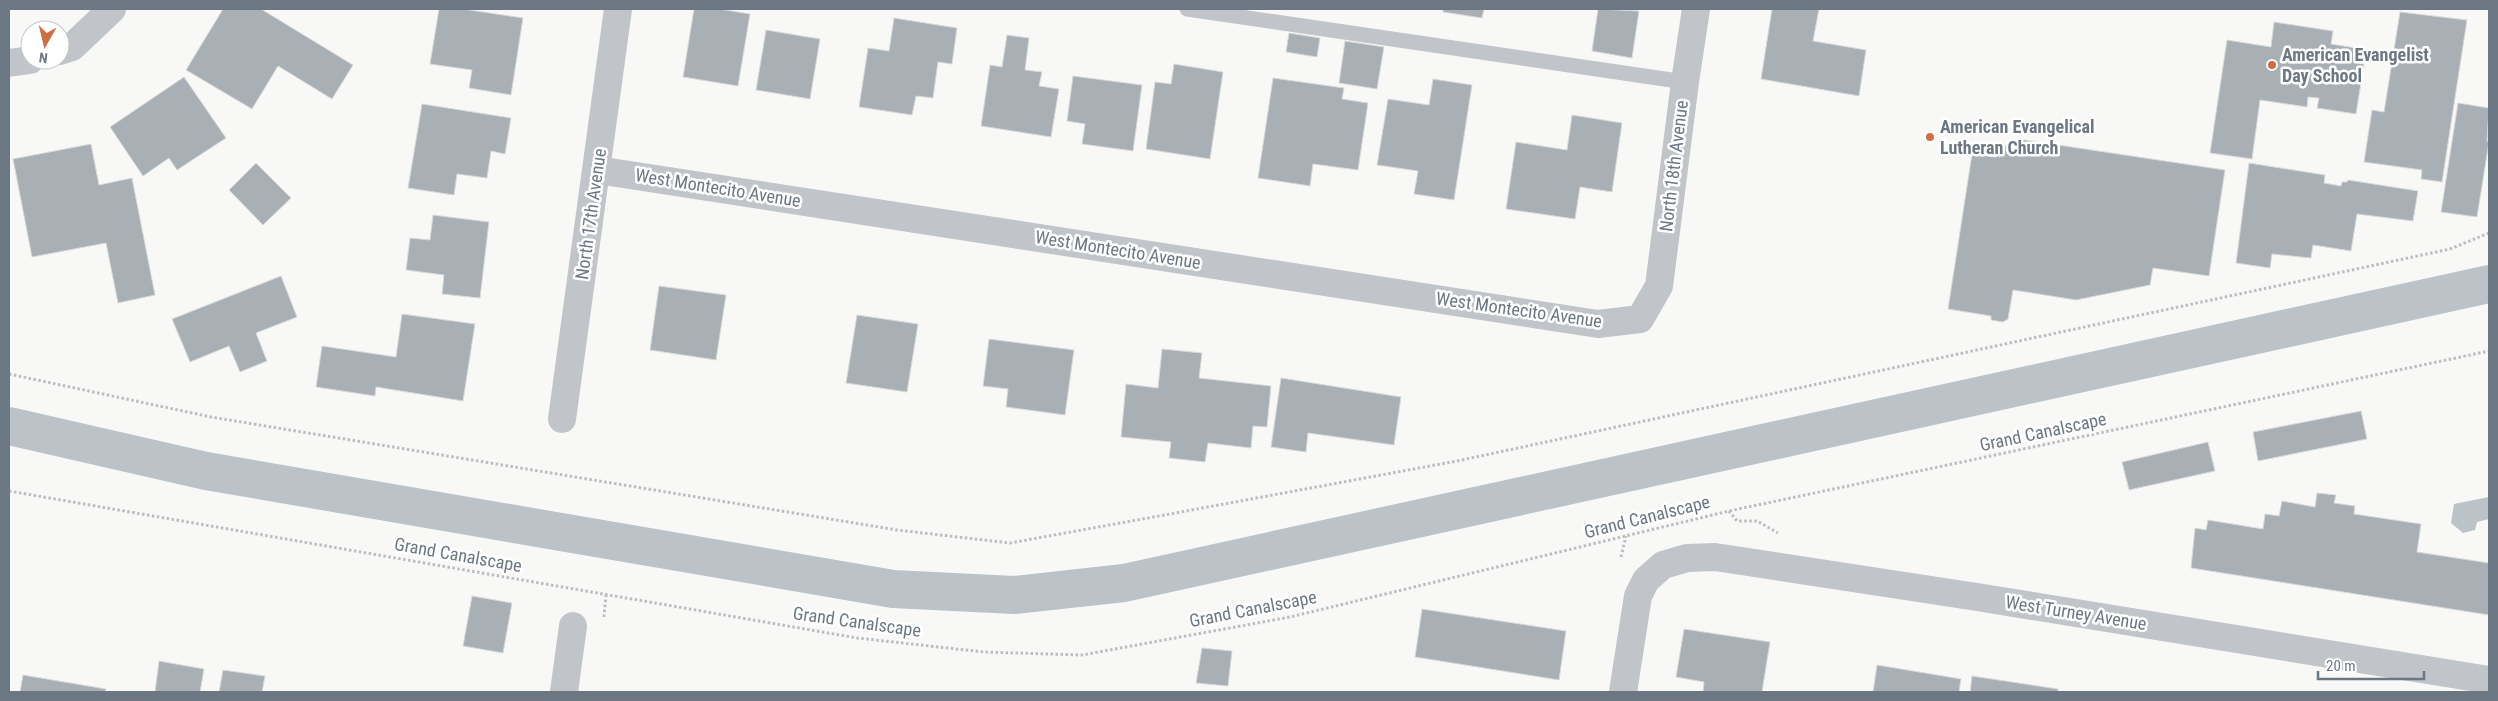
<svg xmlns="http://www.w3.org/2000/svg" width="2498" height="701" viewBox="0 0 2498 701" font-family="'Roboto Condensed',sans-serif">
<rect width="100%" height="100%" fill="#f8f9f7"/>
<!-- water -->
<polygon fill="#bbc3c8" points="2489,497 2489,519 2477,522 2475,530 2463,533 2451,523 2454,504"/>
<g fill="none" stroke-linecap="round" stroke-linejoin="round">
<!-- canal -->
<polyline stroke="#bbc3c8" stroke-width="38" points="9,426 206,471 893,589 1014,595 1124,583 2489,284"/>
</g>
<!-- building -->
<g fill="#a8afb5" stroke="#dadad9">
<polygon points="223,9 261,9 353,65 332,99 278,66 252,109 186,70"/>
<polygon points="439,9 463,9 523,18 511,95 469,88 472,70 430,64"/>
<polygon points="694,9 719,9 750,14 738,86 683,77"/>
<polygon points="1443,9 1484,9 1482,18 1443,12"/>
<polygon points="1598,9 1639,11 1632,58 1592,51"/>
<polygon points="1772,9 1819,9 1813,41 1866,50 1859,96 1761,79"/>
<polygon points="2400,12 2467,20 2442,182 2421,179 2422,170 2364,162 2372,110 2384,112"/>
<polygon points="894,18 957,28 952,64 938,62 933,98 916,96 912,115 859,107 868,48 889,51"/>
<polygon points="2274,22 2333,31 2331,44 2356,48 2354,62 2364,64 2356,114 2317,108 2319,98 2308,97 2307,107 2260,100 2252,159 2210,153 2227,40 2271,47"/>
<polygon points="766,30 820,39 810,99 756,90"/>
<polygon points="1289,33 1320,38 1317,57 1286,52"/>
<polygon points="1007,35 1029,38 1025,70 1042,72 1039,86 1059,89 1051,137 981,126 990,65 1002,67"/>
<polygon points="1345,41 1384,47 1377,89 1339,83"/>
<polygon points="1174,64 1223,72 1210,159 1146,149 1155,82 1171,84"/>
<polygon points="1073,76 1142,85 1133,151 1082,144 1085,124 1067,121"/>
<polygon points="184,77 226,138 177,170 169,158 143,176 110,127"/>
<polygon points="1273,78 1344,88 1342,99 1368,103 1358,170 1313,164 1310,186 1258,178"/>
<polygon points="1433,79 1472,85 1454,200 1414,194 1418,171 1377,165 1388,99 1429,105"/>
<polygon points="2458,103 2489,108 2487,141 2489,142 2477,217 2441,212"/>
<polygon points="422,104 511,118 505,154 491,151 487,178 457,174 454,195 408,188"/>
<polygon points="1572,115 1622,123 1612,192 1580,187 1575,219 1506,209 1516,142 1567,150"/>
<polygon points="2018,139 2225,170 2209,276 2153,268 2150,285 2076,300 2013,290 2008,319 2003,322 1991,320 1991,316 1948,309 1972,154 1996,157 1998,145 2017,147"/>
<polygon points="91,144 99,185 132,178 155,295 118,303 106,243 32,257 13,159"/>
<polygon points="256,163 291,198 263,225 229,190"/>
<polygon points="2249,163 2325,175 2324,183 2341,186 2342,182 2347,182 2348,180 2418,191 2413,221 2357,214 2351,251 2313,245 2311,258 2272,254 2270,268 2236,263"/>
<polygon points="433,215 489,222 480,298 442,294 444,275 406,270 410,238 430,240"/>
<polygon points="281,276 297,317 256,333 267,361 240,372 229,346 190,362 172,319"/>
<polygon points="659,286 726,295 716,360 650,350"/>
<polygon points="402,314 475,324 463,401 376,387 375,396 316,387 322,346 396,357"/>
<polygon points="857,315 918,324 907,392 846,383"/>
<polygon points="989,339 1074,350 1065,415 1006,407 1008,389 983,386"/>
<polygon points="1162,349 1202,353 1199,378 1271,386 1267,427 1253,426 1251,448 1208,443 1205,462 1169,458 1171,442 1121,437 1126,384 1158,388"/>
<polygon points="1281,378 1401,397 1394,445 1308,433 1306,452 1271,447"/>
<polygon points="2361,411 2367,439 2258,461 2253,432"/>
<polygon points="2208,442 2215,471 2129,490 2122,462"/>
<polygon points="2317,493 2336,495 2334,503 2355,506 2354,514 2421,524 2417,552 2489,563 2489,615 2191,568 2195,528 2206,530 2208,520 2263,529 2265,514 2279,516 2282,501 2315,507"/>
<polygon points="472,596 512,603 503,653 463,646"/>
<polygon points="1422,609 1566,631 1559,680 1415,657"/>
<polygon points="1684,629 1770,642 1762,692 1703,692 1704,682 1676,677"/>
<polygon points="1202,648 1232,651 1228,686 1196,683"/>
<polygon points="159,661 204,669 200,692 155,692"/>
<polygon points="1877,665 1961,679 1959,692 1873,692"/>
<polygon points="223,670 265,676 262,692 219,692"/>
<polygon points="23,675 106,689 105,692 20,692"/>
<polygon points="1972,676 2058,689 2058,692 1970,692"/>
</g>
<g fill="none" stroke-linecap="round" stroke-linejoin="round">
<!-- path -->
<g stroke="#bbbdc0" stroke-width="3" stroke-dasharray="2.5 2.5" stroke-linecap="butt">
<polyline points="9,374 211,417 897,530 1010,543 1170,514 1457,461 2450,249 2489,233"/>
<polyline points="9,491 857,638 984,652 1082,655 1290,617 1729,511 2489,351"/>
<polyline points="1729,511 1737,521 1757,521 1778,533"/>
<polyline points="1621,557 1626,536"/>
<polyline points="604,617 606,595"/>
</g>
<!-- lane -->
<polyline stroke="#c1c4c8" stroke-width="15" points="1187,9 1685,82"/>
<!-- street -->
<g stroke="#c1c4c8" stroke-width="28">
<polyline points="60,51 72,47 112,9"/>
<polyline points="9,63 30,60"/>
<polyline points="597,170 1598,324 1640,319 1659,286 1685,82 1696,9"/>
<polyline points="562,419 618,9"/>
<polyline points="564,692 573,626"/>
<polyline points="1623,692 1638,596 1646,580 1663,565 1687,558 1715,557 1977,597 2489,680"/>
</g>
</g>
<!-- markers -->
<g fill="#ce6e41" stroke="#fff" stroke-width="2">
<circle cx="2272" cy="65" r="5"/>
<circle cx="1930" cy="137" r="5"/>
</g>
<g text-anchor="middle" stroke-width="5" stroke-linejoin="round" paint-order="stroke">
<!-- poi labels -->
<g font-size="18" font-weight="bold" fill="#6c7784" stroke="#fff" text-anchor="start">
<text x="2282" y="61">American Evangelist<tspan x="2282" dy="21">Day School</tspan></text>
<text x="1940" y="133">American Evangelical<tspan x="1940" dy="21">Lutheran Church</tspan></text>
</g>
<!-- street labels -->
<g font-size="18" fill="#6c7784" stroke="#fff">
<text transform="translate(1674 166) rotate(-83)" y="6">North 18th Avenue</text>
<text transform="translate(718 188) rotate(9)" y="6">West Montecito Avenue</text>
<text transform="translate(591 214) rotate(-82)" y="6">North 17th Avenue</text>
<text transform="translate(1118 250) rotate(9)" y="6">West Montecito Avenue</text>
<text transform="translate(1519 310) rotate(8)" y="6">West Montecito Avenue</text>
<text transform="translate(2043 432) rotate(-12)" y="6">Grand Canalscape</text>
<text transform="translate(1647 517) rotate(-14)" y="6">Grand Canalscape</text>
<text transform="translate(458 555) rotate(10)" y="6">Grand Canalscape</text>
<text transform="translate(1253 609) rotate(-11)" y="6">Grand Canalscape</text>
<text transform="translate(2076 613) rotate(9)" y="6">West Turney Avenue</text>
<text transform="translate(857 622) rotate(8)" y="6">Grand Canalscape</text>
</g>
</g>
<!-- border -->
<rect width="2498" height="701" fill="none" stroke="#6c7784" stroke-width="20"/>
<!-- north arrow -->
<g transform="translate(45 45) rotate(188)"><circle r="24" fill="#ffffff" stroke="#c4c9ce"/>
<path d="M0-4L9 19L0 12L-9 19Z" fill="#ce6e41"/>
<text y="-8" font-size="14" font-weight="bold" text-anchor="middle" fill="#6c7784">N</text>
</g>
<!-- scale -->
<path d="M2318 671v8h106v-8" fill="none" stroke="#6c7784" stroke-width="2.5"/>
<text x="2326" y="671" font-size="15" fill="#6c7784" stroke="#ffffff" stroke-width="4" paint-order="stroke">20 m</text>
</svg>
